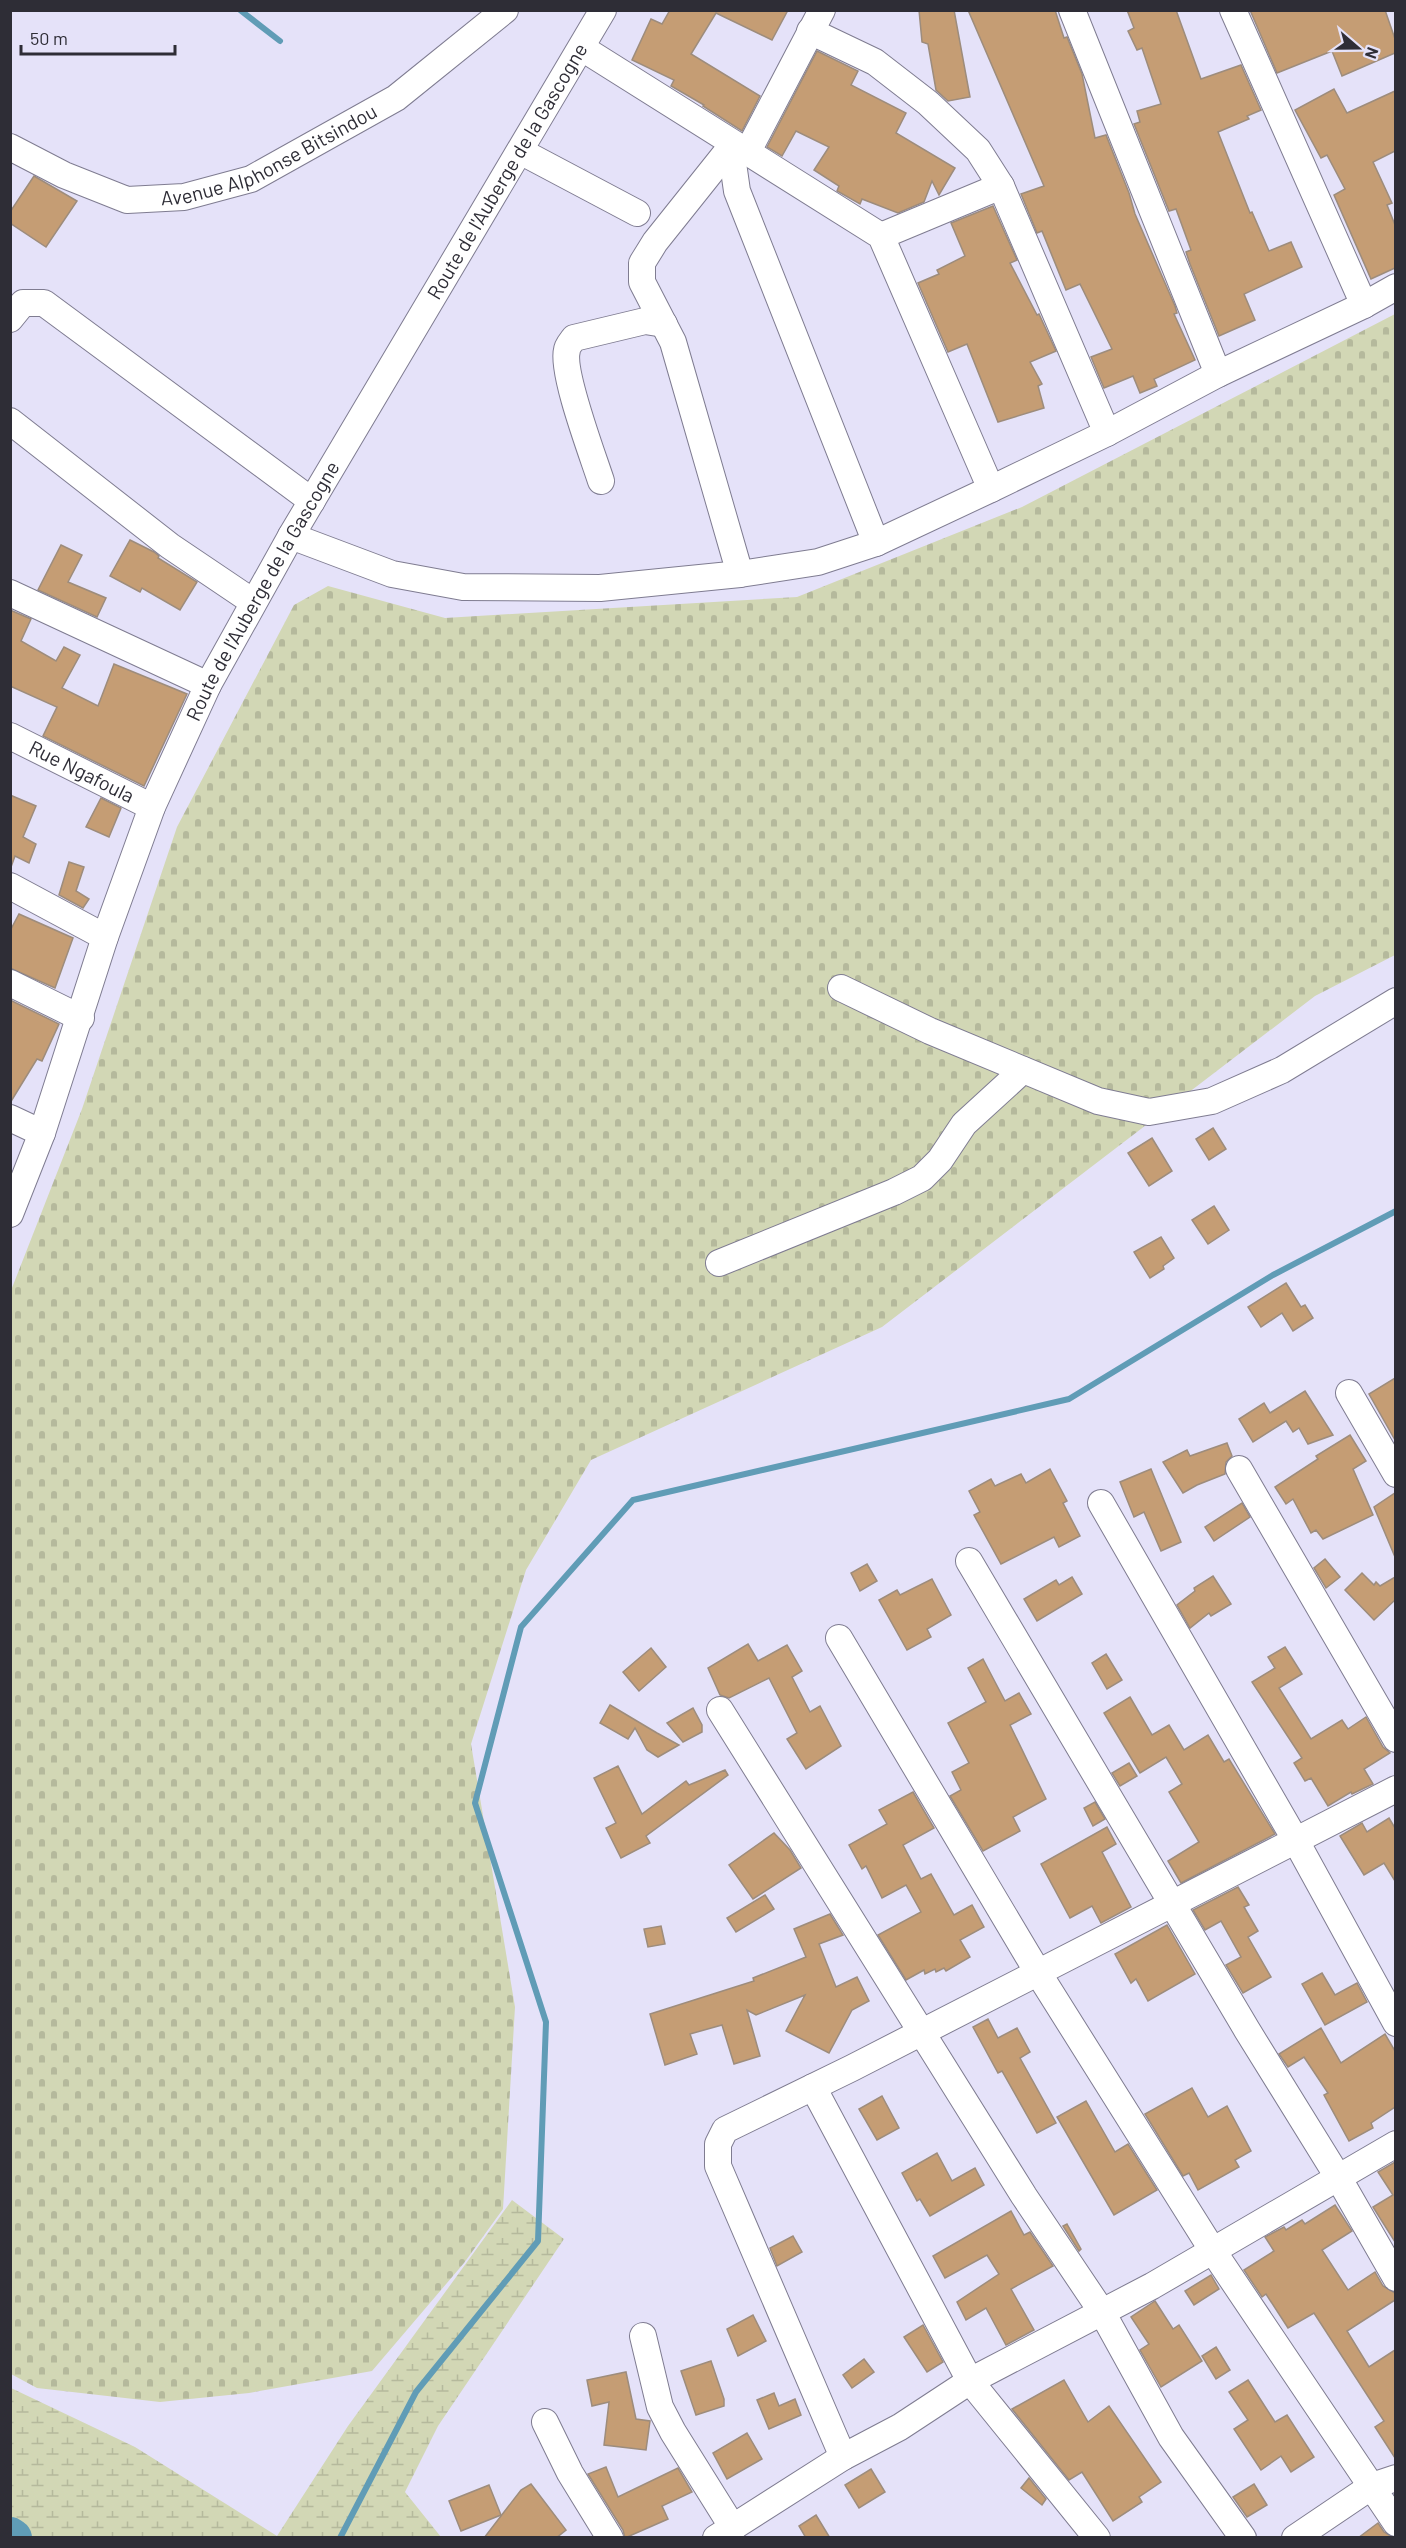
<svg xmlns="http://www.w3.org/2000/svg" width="1406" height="2548" viewBox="0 0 1406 2548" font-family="Barlow,sans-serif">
<defs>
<pattern id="wetland-marsh" width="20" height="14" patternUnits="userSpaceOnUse" patternTransform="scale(1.5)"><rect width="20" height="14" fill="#d2d7b5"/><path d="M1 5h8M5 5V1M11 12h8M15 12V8" fill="none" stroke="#b5b99c"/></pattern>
<pattern id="cemetery-stones" width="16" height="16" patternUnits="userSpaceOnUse" patternTransform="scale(1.5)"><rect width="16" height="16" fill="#d2d7b5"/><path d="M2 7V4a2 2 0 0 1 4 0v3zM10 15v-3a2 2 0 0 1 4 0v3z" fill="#b5b99c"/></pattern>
</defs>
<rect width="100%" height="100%" fill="#e5e2f9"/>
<!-- wetland -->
<polygon fill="url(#wetland-marsh)" points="512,2200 564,2239 438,2426 405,2492 441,2537 11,2537 11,2388 135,2447 277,2536 348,2426"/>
<!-- cemetery -->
<polygon fill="url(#cemetery-stones)" points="1395,314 1395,955 1315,996 882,1327 591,1460 526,1570 471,1744 515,2007 503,2209 464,2263 372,2371 249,2393 160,2402 37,2388 11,2374 10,1293 82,1109 177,827 294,605 328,586 445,618 797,597 1022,507"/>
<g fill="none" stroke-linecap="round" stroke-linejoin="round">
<!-- stream -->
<g stroke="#609cb6" stroke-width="6">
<polyline points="240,10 280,41"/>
<polyline points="340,2538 416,2392 538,2241 546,2022 475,1803 521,1627 633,1500 1069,1399 1273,1275 1396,1211"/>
</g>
<!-- river -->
<polyline stroke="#609cb6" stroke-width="38" points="10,2536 13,2538"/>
</g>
<!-- building -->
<g fill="#c59d74" stroke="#9d8c7c" stroke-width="1.5">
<polygon points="670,10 788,10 772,40 716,13 691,54 760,96 742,131 703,106 704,105 671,86 674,80 632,60 651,19 662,24"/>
<polygon points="919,10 954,10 970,97 948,101 936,90 928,44 922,42"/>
<polygon points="968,10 1055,10 1064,38 1067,37 1082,74 1095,138 1106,135 1129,193 1135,214 1175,306 1177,313 1174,314 1195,360 1154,379 1157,386 1140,393 1133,376 1104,388 1091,357 1112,349 1080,284 1066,290 1042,231 1037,233 1021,194 1044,186"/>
<polygon points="1127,10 1176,10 1201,79 1241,65 1261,110 1247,116 1249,119 1218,132 1250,213 1252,212 1269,251 1291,242 1302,267 1244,294 1255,320 1219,336 1190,264 1186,252 1191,250 1176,209 1169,211 1134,124 1140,122 1137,111 1161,104 1142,48 1137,50 1128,31 1134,28"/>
<polygon points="1250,10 1385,10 1395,39 1395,53 1342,76 1332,51 1277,73"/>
<polygon points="817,51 858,71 851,85 906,113 896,133 955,168 939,195 932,181 924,202 898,213 862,199 860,204 837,191 839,186 814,170 829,147 796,131 782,156 767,147"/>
<polygon points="1334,89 1347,113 1395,91 1395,151 1373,162 1392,203 1387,205 1395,225 1395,268 1371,279 1334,195 1345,189 1327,155 1321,158 1295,110"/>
<polygon points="34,176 77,201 46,247 10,223 10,212"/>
<polygon points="993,206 1017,260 1010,263 1037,315 1039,314 1056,351 1030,362 1042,384 1038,386 1044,408 998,422 967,344 948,352 918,283 939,274 937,270 965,256 951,223"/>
<polygon points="130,540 154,552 159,556 158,558 197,582 180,610 142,588 140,592 110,576"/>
<polygon points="61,545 82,555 68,582 106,598 97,617 38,590"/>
<polygon points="10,610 31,619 21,641 56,661 64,647 80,655 62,688 98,706 114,664 187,694 144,786 43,736 57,707 10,686"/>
<polygon points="10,795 36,806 23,837 36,844 29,863 15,856 11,867"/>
<polygon points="101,798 121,808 109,837 86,827"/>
<polygon points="69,862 84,867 76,891 89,899 83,908 59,895"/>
<polygon points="19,914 73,938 55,988 10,968 10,931"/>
<polygon points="10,1000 59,1024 42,1061 37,1059 10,1103"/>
<polygon points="1213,1128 1226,1149 1209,1160 1196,1139"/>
<polygon points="1152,1138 1172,1171 1149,1186 1128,1153"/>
<polygon points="1214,1206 1229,1230 1208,1244 1192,1220"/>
<polygon points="1161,1237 1174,1258 1163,1266 1164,1269 1150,1278 1134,1252"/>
<polygon points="1286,1283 1301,1307 1305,1305 1313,1318 1293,1331 1282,1313 1261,1327 1248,1307"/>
<polygon points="1395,1378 1395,1440 1369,1394"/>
<polygon points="1305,1391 1333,1435 1308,1444 1299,1428 1293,1432 1286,1421 1253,1442 1239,1419 1264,1403 1270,1413"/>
<polygon points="1350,1435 1366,1461 1353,1469 1373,1515 1323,1539 1316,1530 1311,1533 1293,1499 1286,1504 1275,1487 1318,1459 1316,1456"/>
<polygon points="1227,1443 1232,1456 1226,1462 1225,1474 1197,1485 1183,1493 1163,1462 1187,1450 1190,1456"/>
<polygon points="1050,1469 1067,1501 1063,1503 1080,1536 1059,1547 1054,1537 1001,1564 974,1515 980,1512 969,1491 991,1479 995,1486 1021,1474 1026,1483"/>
<polygon points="1151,1469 1181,1542 1161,1551 1144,1512 1134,1517 1120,1482"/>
<polygon points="1395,1493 1395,1557 1374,1507"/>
<polygon points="1242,1503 1250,1517 1214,1541 1205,1527"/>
<polygon points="1325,1559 1340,1577 1326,1588 1314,1568"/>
<polygon points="867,1564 877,1581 860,1591 851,1573"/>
<polygon points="1362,1573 1374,1585 1376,1582 1380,1586 1395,1577 1395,1600 1374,1620 1345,1590"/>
<polygon points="1213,1576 1231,1604 1211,1616 1209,1613 1190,1628 1177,1605 1195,1591 1194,1588"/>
<polygon points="1072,1577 1082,1594 1037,1621 1024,1599 1056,1580 1059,1585"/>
<polygon points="932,1579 951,1615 927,1629 931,1637 907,1650 879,1600 897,1590 900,1595"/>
<polygon points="748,1644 758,1661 787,1645 802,1671 792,1677 810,1712 820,1706 841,1746 806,1769 787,1739 797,1733 769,1678 729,1698 720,1695 708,1668"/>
<polygon points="1285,1647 1302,1674 1279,1688 1311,1739 1342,1720 1348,1729 1366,1717 1383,1747 1390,1753 1364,1769 1373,1784 1352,1794 1351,1792 1328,1806 1311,1778 1305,1781 1294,1763 1302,1758 1252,1682 1275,1668 1268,1657"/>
<polygon points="651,1648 666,1667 639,1691 623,1672"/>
<polygon points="1106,1654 1122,1680 1107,1689 1092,1663"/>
<polygon points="983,1659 1005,1701 1019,1693 1031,1714 1010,1725 1046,1799 1013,1817 1020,1831 983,1851 950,1796 961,1790 952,1772 969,1763 948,1723 986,1702 968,1668"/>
<polygon points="1130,1697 1152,1735 1169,1725 1184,1750 1208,1735 1224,1762 1229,1759 1275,1834 1181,1883 1168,1861 1199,1842 1169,1792 1182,1784 1166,1757 1140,1773 1104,1713"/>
<polygon points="610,1705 657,1733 679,1745 658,1757 647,1750 635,1728 628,1739 600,1723"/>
<polygon points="693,1708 702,1725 702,1732 683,1742 667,1723"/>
<polygon points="1129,1763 1137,1776 1120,1786 1112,1773"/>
<polygon points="618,1766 642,1814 686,1781 689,1785 725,1770 728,1775 646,1836 650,1843 621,1858 606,1828 616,1823 594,1778"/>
<polygon points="913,1792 934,1828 903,1845 921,1879 931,1874 954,1915 972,1905 984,1927 960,1940 970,1957 946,1971 944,1968 936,1972 935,1969 925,1974 924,1970 906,1980 878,1935 921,1912 906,1885 882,1898 866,1866 862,1869 849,1845 887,1824 879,1810"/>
<polygon points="1095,1802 1105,1819 1093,1826 1084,1808"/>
<polygon points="1389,1818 1395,1828 1395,1881 1384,1863 1364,1875 1340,1836 1362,1823 1367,1832"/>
<polygon points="1107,1827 1116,1844 1102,1852 1131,1907 1101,1923 1092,1906 1070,1918 1041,1864"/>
<polygon points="774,1833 790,1850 801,1868 753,1899 729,1865"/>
<polygon points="1238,1887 1249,1905 1244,1907 1258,1931 1248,1937 1271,1977 1243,1993 1226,1965 1241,1957 1221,1921 1205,1930 1193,1910"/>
<polygon points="765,1895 774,1909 736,1932 727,1918"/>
<polygon points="830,1914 843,1935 819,1944 836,1987 857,1977 869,2001 852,2010 829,2053 786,2031 805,1995 756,2015 747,2010 760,2056 734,2064 722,2025 690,2034 697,2054 665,2065 650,2014 754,1981 753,1978 806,1957 794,1929"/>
<polygon points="1167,1925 1195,1974 1148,2001 1136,1979 1131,1983 1115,1954"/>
<polygon points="661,1926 665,1944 648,1947 644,1929"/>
<polygon points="1322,1973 1335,1995 1357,1983 1367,2002 1325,2025 1302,1984"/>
<polygon points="988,2019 998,2038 1017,2028 1030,2052 1020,2058 1056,2123 1037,2133 1002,2071 998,2073 973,2027"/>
<polygon points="1321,2028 1341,2063 1385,2034 1395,2051 1395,2107 1371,2123 1373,2128 1349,2141 1324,2095 1328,2093 1304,2057 1288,2067 1279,2054"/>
<polygon points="1192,2088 1208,2117 1227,2106 1251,2151 1235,2160 1239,2167 1198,2190 1189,2173 1183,2176 1145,2114"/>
<polygon points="882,2096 899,2128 877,2140 859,2109"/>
<polygon points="1086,2101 1115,2152 1128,2144 1157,2190 1114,2215 1057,2117"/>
<polygon points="937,2153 952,2181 975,2168 984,2185 930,2216 920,2199 917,2201 902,2173"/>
<polygon points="1395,2162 1395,2242 1373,2207 1393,2195 1378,2172"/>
<polygon points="1335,2205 1352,2231 1322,2250 1348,2290 1375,2272 1383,2286 1395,2293 1395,2300 1347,2331 1369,2367 1395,2350 1395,2458 1375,2427 1384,2421 1314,2313 1288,2328 1266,2294 1262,2297 1244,2270 1274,2251 1265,2237 1284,2227 1286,2230 1302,2220 1305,2224"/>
<polygon points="1011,2211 1024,2235 1030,2232 1053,2266 1011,2289 1034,2330 1006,2345 986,2308 966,2320 957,2302 999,2274 987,2255 945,2278 933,2256"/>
<polygon points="1067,2224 1081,2249 1079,2251 1063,2226"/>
<polygon points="793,2236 802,2252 777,2266 770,2248"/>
<polygon points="1211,2275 1219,2289 1194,2305 1185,2291"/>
<polygon points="1155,2301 1173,2329 1179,2325 1202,2361 1161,2387 1140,2350 1149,2344 1131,2317"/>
<polygon points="753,2315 766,2341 738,2356 727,2329"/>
<polygon points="923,2325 943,2362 927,2372 904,2337"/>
<polygon points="1216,2347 1230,2370 1216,2379 1202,2356"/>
<polygon points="864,2359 874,2372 852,2388 843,2375"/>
<polygon points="711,2361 724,2399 724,2406 696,2415 681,2371"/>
<polygon points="626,2372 636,2419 650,2421 646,2450 604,2445 609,2402 592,2406 587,2380"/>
<polygon points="1064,2380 1088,2422 1109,2406 1161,2482 1139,2497 1142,2502 1113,2521 1082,2472 1069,2480 1012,2409"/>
<polygon points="1248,2380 1275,2422 1287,2415 1314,2457 1291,2472 1281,2456 1261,2470 1234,2429 1248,2420 1229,2392"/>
<polygon points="774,2393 779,2406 795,2399 801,2415 769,2429 757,2400"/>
<polygon points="747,2433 762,2459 727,2479 713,2453"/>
<polygon points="606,2467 618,2497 678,2468 692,2492 662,2506 668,2519 625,2538 623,2530 588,2474"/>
<polygon points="871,2469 885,2492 859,2508 845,2485"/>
<polygon points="1029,2478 1046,2499 1042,2505 1021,2488"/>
<polygon points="531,2484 566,2530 556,2538 484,2538 521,2490"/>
<polygon points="1254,2484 1267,2505 1247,2517 1233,2497"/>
<polygon points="489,2485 501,2515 461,2531 449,2501"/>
<polygon points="816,2515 830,2538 806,2538 799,2526"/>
<polygon points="1378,2523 1384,2532 1394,2538 1358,2538"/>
</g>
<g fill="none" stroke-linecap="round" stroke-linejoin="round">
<defs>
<g id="minor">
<polyline points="1072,10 1218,374"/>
<polyline points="1233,10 1364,305"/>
<polyline points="810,31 875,62 928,103 978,150 1001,186 1107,433"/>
<polyline points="582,48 881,236 991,489"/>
<polyline points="730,142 737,191 876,543"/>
<path id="s1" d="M10 147 64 175 127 200 184 197 251 179 396 98 505 10"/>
<polyline points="730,148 655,242 642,263 642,282 673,342 740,574"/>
<polyline points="520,151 637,213"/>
<polyline points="747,153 822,10"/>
<polyline points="881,236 1001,186"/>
<polyline points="10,319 23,303 44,303 312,501"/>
<polyline points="10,421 170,546 253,602"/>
<path d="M601 481C593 456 561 372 567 350 567 346 572 341 574 338L645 321 664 324"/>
<polyline points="291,536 392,574 463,587 600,588 740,574 818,562 876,543 991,489 1107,433 1218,374 1364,305 1396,287"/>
<polyline points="10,593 208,685"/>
<path id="s2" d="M10 736 152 807"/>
<polyline points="10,886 105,937"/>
<polyline points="10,983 81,1018"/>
<polyline points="841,988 930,1031 1098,1101 1149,1112 1212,1101 1282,1070 1396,1001"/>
<polyline points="10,1118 42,1133"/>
<path id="s3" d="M10 1214 42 1133 105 937 152 807 208 685 291 536 603 10"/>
<polyline points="719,1263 894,1192 922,1178 940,1160 964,1124 1023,1070"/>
<polyline points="1349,1393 1396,1474"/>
<polyline points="1239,1469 1396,1739"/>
<polyline points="1101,1503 1296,1841 1396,2023"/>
<polyline points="969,1561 1247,2030 1338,2177 1396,2278"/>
<polyline points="839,1638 1037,1971 1213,2251 1396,2523"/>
<polyline points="720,1710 1024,2196 1102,2312 1171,2437 1243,2538"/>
<polyline points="813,2087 970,2381 1097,2538"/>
<polyline points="643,2336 660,2407 673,2432 733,2528"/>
<polyline points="545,2422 570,2473 610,2538"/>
<polyline points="843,2457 718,2166 718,2144 725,2130 852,2068 1396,1789"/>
<polyline points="716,2538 843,2457 900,2427 970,2381 1152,2286 1396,2144"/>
<polyline points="1295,2538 1372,2486 1396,2478"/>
</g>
</defs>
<!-- minor casing -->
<use href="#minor" stroke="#7f7c91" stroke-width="28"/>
<!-- minor -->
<use href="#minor" stroke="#fff" stroke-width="26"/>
</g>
<g text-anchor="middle" stroke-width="4.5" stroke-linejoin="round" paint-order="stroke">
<!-- street labels -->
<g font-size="20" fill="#2e2d36" stroke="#e5e2f9">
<text dy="7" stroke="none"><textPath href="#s1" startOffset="280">Avenue Alphonse Bitsindou</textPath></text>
<text dy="7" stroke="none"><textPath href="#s3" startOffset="1160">Route de l'Auberge de la Gascogne</textPath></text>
<text dy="7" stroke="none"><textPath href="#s3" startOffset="674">Route de l'Auberge de la Gascogne</textPath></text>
<text dy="7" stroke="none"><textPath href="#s2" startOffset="80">Rue Ngafoula</textPath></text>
</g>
</g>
<!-- border -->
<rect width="1406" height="2548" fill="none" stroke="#2e2d36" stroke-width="24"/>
<!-- north arrow -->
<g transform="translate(1358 48) rotate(110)" stroke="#e5e2f9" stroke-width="4.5" paint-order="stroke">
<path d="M0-4.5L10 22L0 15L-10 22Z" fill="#2e2d36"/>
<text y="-9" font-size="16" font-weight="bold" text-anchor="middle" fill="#2e2d36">N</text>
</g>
<!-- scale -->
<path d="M21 45v9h154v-9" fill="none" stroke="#2e2d36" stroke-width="3"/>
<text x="30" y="45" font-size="18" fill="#2e2d36" stroke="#e5e2f9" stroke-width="4.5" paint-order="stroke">50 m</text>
</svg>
